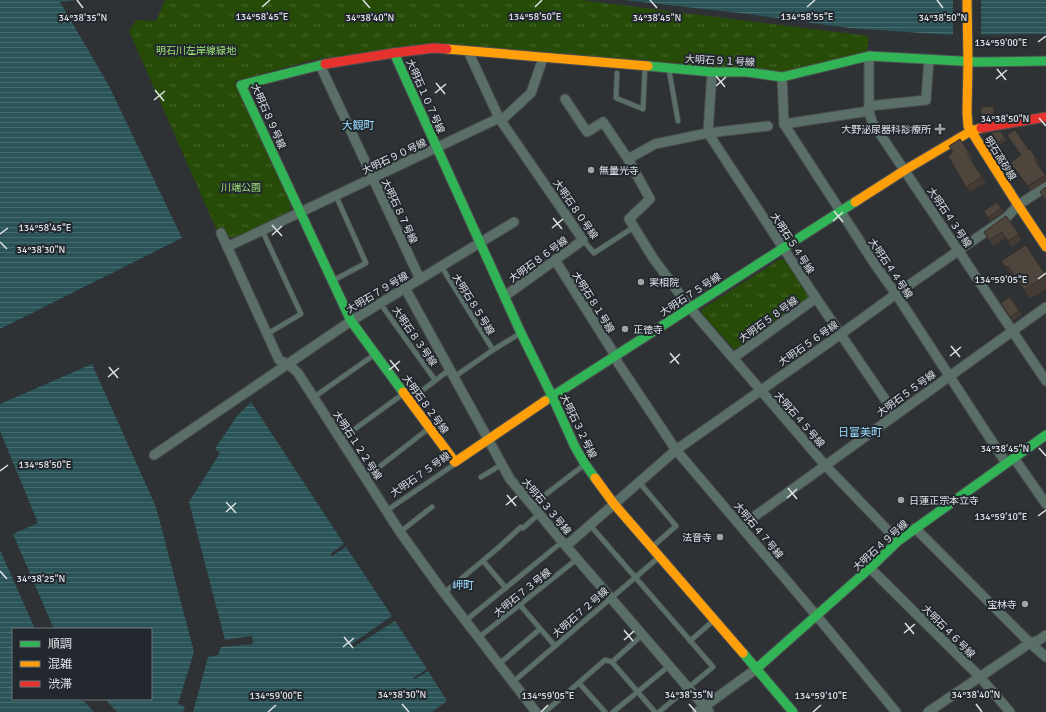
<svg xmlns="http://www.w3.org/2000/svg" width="1046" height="712" viewBox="0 0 1046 712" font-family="Signika,'Noto Sans JP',sans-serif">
<defs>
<pattern id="park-tufts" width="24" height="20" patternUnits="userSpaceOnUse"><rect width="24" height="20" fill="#264b07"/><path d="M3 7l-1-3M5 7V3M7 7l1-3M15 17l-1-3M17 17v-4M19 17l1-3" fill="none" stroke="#45652b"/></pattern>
<pattern id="water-rules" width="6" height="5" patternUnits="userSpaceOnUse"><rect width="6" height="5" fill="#2a5458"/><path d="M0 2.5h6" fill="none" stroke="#486c70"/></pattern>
</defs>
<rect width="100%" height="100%" fill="#2f3235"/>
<!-- park -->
<g fill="url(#park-tufts)">
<polygon points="165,0 581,0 869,36 867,51 781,73 468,47 317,59 235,81 242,98 290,202 291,211 242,235 221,240 129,31 136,20 156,21"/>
<polygon points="780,259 785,260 809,296 808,300 736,351 702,314 702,309"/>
</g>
<!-- water -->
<g fill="url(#water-rules)">
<polygon points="0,0 77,0 60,2 109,86 182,238 0,329"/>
<polygon points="624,0 1046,0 1046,34 951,35 849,28 748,14"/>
<polygon points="92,364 156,507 194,652 178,704 185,706 183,712 117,712 105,699 151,699 151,629 54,629 13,534 38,523 0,431 0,404"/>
<polygon points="251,402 344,544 330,554 332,556 346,547 392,616 350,645 352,648 395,621 427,669 413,678 415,679 428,671 447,701 433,711 433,712 193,712 208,657 218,655 221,647 253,644 252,636 225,640 189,502 220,453 215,449 237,416"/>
<polygon points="0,550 35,629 13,629 13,699 82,699 94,712 0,712"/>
</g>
<!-- pier -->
<rect fill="#2f3235" x="953" y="0" width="28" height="37"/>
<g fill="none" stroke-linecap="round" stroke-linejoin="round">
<defs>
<g id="lane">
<polyline points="669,70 678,121"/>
<polyline points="617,73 616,98 643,109 645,67"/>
<polyline points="262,230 301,314 267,334"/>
<polyline points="583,240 594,253 634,227"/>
<polyline points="441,266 493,350"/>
<polyline points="334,280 366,263 336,196"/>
<polyline points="380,303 435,380"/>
<polyline points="454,377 493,350 519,334"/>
<polyline points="314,397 374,355"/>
<polyline points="411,399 449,370"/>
<polyline points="341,439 403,394"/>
<polyline points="481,477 501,465"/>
<polyline points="365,478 428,429"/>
<polyline points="639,482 676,526 652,547"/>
<polyline points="532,505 584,465"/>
<polyline points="386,511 452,466 455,462"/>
<polyline points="590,525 713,667 659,712"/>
<polyline points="400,532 432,507"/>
<polyline points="483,561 506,588"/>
<polyline points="444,593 498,548 521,527 523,528 539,514"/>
<polyline points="520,605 555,646"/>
<polyline points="465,621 562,542"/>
<polyline points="478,638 577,559"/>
<polyline points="690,641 713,621"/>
<polyline points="612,662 655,712"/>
<polyline points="499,664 540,629"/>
<polyline points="513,682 658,558"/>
<polyline points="579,683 605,712"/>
<polyline points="545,712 605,660 612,662 642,635"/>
<polyline points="613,712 669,666"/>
</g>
<g id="street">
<polyline points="468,51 499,118 583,240 505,296"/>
<polyline points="869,56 869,111 872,122 1046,381"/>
<polyline points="320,65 420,279"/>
<polyline points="712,72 708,133 816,298 895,414"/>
<polyline points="782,77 784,124 876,266 896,294 1006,463"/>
<polyline points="565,99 587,132 603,122 628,159 650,199 629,219 653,258 690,308 825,465 898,541"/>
<polyline points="869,106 926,100 929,59"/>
<polyline points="784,124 869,111"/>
<polyline points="628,159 655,144 708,133 768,126"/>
<polyline points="221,233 279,360 288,364 298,373 400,532 444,593 536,712"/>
<polyline points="227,247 499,118 505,117 531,93 543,58"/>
<polyline points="555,260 615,355 618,363 676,450 816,615 896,712"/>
<polyline points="405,288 510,479 566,546 709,712"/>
<polyline points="733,358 816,298"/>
<polyline points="154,455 351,321 514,222"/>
<polyline points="1014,458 1046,504"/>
<polyline points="741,526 1046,307"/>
<polyline points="915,528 1030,643 1046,657"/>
<polyline points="566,546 676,450 841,334 896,294 1007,217 1018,205 1046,187"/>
<polyline points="870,568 980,677 1010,712"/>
<polyline points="697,712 756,669"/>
<polyline points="928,712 1030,643 1039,640 1046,635"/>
</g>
<g id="fast">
<polyline points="394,53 521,333 552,396 575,447 585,464 595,478"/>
<polyline points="325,64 241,85 351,321 403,392"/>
<polyline points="648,66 712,72 747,72 782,77 869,56 978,62 1046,61"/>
<polyline points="545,401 855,202"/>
<polyline points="743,653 793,712"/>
<polyline points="756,669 870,568 898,541 1046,435"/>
</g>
<g id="slow">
<polyline points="967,0 968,62 967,112 968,126 1018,205 1046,247"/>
<polyline points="447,49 648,66"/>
<polyline points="855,202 905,170 971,131 981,128"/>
<polyline points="403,392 455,462 545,401"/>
<polyline points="595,478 614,504 743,653"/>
</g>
<g id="jam">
<polyline points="325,64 394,53 434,48 447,49"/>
<polyline points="981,128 1046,117"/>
</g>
</defs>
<!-- lane casing -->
<use href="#lane" stroke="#4c4e50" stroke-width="6"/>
<!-- street casing -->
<use href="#street" stroke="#4c4e50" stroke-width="11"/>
<!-- fast casing -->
<use href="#fast" stroke="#4c4e50" stroke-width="11"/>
<!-- slow casing -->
<use href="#slow" stroke="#4c4e50" stroke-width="11"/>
<!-- jam casing -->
<use href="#jam" stroke="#4c4e50" stroke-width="11"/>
<!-- lane -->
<use href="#lane" stroke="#596f68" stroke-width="4.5"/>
<!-- street -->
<use href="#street" stroke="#596f68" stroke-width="9"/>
<!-- fast -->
<use href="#fast" stroke="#30b455" stroke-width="9"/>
<!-- slow -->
<use href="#slow" stroke="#ff9f0a" stroke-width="9"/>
<!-- jam -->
<use href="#jam" stroke="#e5322d" stroke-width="9"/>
</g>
<!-- wall -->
<g fill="#433b34">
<polygon points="996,110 996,117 984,120 981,116"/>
<polygon points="1000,131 1007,140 998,146 989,134"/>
<polygon points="960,139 973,159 971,159 986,183 970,192 966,187"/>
<polygon points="1030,149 1039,162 1037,163 1046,176 1046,181 1031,190 1010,163"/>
<polygon points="997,202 1004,212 990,221 984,211"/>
<polygon points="1006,216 1022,240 1012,247 1006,238 993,246 984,232"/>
<polygon points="1032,254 1046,275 1046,289 1030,299 1014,275 1012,276 1001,261"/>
<polygon points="1010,297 1022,315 1013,321 1001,303"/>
</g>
<!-- shaded-wall -->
<polygon fill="#37302a" points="993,106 996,110 996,117 994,114"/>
<!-- building -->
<g fill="#4e453c" stroke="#37302a">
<polygon points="993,106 994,114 981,116 981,107"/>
<polygon points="1015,130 1029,150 1030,149 1036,158 1034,159 1046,176 1046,178 1042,177 1028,186 1010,163 1021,155 1007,135"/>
<polygon points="1000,131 1005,138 996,144 989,134"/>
<polygon points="960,139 969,153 967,154 982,177 966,187 948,156 953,152 949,146"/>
<polygon points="1046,187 1046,201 1040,192"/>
<polygon points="997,202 1001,208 988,218 984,211"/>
<polygon points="1006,216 1019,234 1008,241 1002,232 989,241 984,232"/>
<polygon points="1026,245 1046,276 1024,290 1008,266 1006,267 1001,261"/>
<polygon points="1010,297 1019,311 1010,317 1001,303"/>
</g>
<!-- ticks -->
<path fill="none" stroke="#dde1e5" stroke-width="1.5" d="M77 0 83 8M363 0 370 8M650 0 657 8M937 0 943 8M262 7 270 0M535 7 542 0M807 7 815 0M1038 42 1046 36M997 69 1006 80M716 76 725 87M996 79 1007 70M436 83 445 94M716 86 726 77M155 90 164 101M435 93 446 84M154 100 165 91M1039 118 1046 126M834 211 843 222M553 218 562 229M833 221 843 212M272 225 282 236M552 228 563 219M0 234 8 228M272 235 282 226M0 242 7 249M1038 279 1046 273M951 346 960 357M670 353 679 364M950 356 961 347M390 360 399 371M670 363 680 354M109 367 118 378M389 370 400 361M108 377 119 368M1039 448 1046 456M0 471 8 465M788 488 797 499M507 495 516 506M787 498 797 489M226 502 236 513M506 505 517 496M226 512 236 503M1038 516 1046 510M0 571 7 579M905 623 914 634M624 630 633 641M904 633 915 624M344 637 353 648M624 640 634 631M343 647 354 638M402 704 409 712M689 704 696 712M976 704 982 712M268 712 276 705M541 712 548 705M813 712 821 705"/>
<!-- markers -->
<g fill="#a0a4a7" stroke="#22282e" stroke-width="1.5">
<path d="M938 123h4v4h4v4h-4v4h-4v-4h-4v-4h4z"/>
<circle cx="591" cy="170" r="4"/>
<circle cx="641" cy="282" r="4"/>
<circle cx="625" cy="329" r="4"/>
<circle cx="901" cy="500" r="4"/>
<circle cx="720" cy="537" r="4"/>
<circle cx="1025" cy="604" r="4"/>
</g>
<g text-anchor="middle" stroke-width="4" stroke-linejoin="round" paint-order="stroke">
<!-- park labels -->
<g font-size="10" fill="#9ee276" stroke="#22282e">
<text x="196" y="54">明石川左岸線緑地</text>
<text x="241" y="191">川端公園</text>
</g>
<!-- street labels -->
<g font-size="10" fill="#dde1e5" stroke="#22282e">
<text transform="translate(720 60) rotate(3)" y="4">大明石９１号線</text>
<text transform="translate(426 96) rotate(66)" y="4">大明石１０７号線</text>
<text transform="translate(269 116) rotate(66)" y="4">大明石８９号線</text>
<text transform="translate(394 156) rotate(-25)" y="4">大明石９０号線</text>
<text transform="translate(1001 158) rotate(58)" y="4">明石高砂線</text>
<text transform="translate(576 209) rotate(55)" y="4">大明石８０号線</text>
<text transform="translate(400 211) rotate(65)" y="4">大明石８７号線</text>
<text transform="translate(950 217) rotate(56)" y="4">大明石４３号線</text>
<text transform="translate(793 243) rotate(57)" y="4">大明石５４号線</text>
<text transform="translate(538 259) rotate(-36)" y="4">大明石８６号線</text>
<text transform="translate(891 268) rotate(56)" y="4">大明石４４号線</text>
<text transform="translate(377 292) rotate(-31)" y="4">大明石７９号線</text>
<text transform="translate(690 294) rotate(-33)" y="4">大明石７５号線</text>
<text transform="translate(594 302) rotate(58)" y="4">大明石８１号線</text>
<text transform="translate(474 304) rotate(58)" y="4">大明石８５号線</text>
<text transform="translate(768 319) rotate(-36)" y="4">大明石５８号線</text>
<text transform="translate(415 336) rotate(55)" y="4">大明石８３号線</text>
<text transform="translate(808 343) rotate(-35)" y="4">大明石５６号線</text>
<text transform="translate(906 393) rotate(-36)" y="4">大明石５５号線</text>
<text transform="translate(426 404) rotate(54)" y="4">大明石８２号線</text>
<text transform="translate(800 419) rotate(49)" y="4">大明石４５号線</text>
<text transform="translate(579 426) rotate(64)" y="4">大明石３２号線</text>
<text transform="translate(358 445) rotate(57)" y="4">大明石１２２号線</text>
<text transform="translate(420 474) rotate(-35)" y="4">大明石７５号線</text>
<text transform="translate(547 506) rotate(50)" y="4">大明石３３号線</text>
<text transform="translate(759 530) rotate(50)" y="4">大明石４７号線</text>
<text transform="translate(880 545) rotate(-42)" y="4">大明石４９号線</text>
<text transform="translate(522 592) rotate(-39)" y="4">大明石７３号線</text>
<text transform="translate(580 612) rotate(-41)" y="4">大明石７２号線</text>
<text transform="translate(949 631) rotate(45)" y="4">大明石４６号線</text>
</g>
<!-- poi labels -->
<g font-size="10" fill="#dde1e5" stroke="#22282e" text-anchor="start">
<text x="931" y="133" text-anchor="end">大野泌尿器科診療所</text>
<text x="599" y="174">無量光寺</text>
<text x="649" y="286">実相院</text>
<text x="633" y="333">正徳寺</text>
<text x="909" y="504">日蓮正宗本立寺</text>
<text x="712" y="541" text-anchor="end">法音寺</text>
<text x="1017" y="608" text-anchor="end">宝林寺</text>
</g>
<!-- neighbourhood labels -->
<g font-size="11" fill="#9bddfd" stroke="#22282e">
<text x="358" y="129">大観町</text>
<text x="860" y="436">日富美町</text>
<text x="463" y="589">岬町</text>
</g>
</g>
<g font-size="10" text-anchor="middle" fill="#dde1e5" stroke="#22282e" stroke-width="4" stroke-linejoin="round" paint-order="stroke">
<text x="262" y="20">134°58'45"E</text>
<text x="535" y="20">134°58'50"E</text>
<text x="807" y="20">134°58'55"E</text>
<text x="83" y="21">34°38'35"N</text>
<text x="370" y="21">34°38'40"N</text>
<text x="657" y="21">34°38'45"N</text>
<text x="943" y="21">34°38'50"N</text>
<text x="1001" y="46">134°59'00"E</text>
<text x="1005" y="122">34°38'50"N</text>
<text x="45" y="231">134°58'45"E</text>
<text x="41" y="253">34°38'30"N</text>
<text x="1001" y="283">134°59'05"E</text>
<text x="1005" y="452">34°38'45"N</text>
<text x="45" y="468">134°58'50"E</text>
<text x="1001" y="520">134°59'10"E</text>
<text x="41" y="582">34°38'25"N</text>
<text x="402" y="698">34°38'30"N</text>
<text x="689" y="698">34°38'35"N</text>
<text x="976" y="698">34°38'40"N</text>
<text x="276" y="699">134°59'00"E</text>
<text x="548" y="699">134°59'05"E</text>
<text x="821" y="699">134°59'10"E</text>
</g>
<!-- legend -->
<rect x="12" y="628" width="140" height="72" fill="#22282e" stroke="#6d7277"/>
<rect x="20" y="641" width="20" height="6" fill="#30b455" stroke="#6d7277"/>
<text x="48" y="648" font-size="12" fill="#dde1e5">順調</text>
<rect x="20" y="661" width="20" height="6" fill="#ff9f0a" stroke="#6d7277"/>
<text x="48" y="668" font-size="12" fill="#dde1e5">混雑</text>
<rect x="20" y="681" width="20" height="6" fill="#e5322d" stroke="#6d7277"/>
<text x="48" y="688" font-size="12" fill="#dde1e5">渋滞</text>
</svg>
